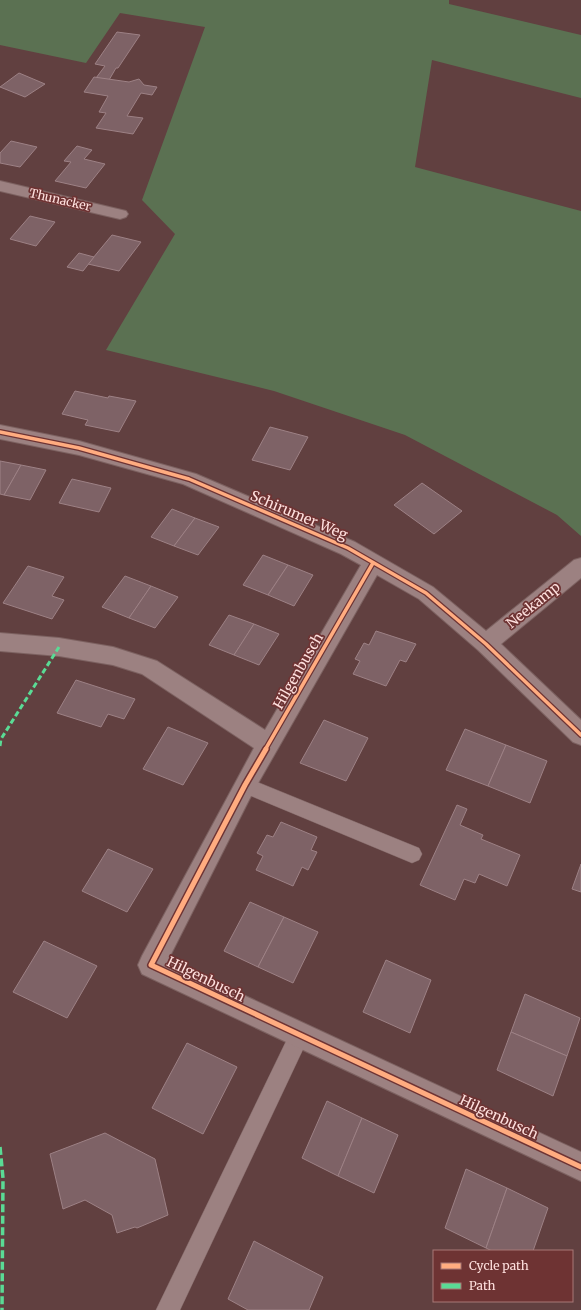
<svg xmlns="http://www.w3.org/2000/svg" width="581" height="1310" viewBox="0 0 581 1310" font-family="Merriweather,serif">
<rect width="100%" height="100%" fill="#614040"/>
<!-- green -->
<polygon fill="#5b7152" points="0,0 449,0 449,4 581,35 581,98 432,60 415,167 581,211 581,536 557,515 405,435 274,391 106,350 175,234 142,200 205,27 120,13 86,63 0,45"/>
<!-- building -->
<g fill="#7e6266" stroke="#9d8185">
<polygon points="117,32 140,35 118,68 116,68 109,80 96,78 105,66 95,64"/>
<polygon points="19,73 45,84 25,97 0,87"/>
<polygon points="94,77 129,82 139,79 144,85 157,87 152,95 141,93 127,116 143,118 133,134 96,128 106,113 99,112 108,96 84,92"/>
<polygon points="11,141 37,147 20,167 0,163 0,153"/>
<polygon points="77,146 92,150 84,159 105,164 86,188 55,181 71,162 64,161"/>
<polygon points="30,216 55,222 36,246 10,239"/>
<polygon points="112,235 141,242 119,271 88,264"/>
<polygon points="79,253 94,257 83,271 67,267"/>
<polygon points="75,391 108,398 109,396 136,401 119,432 85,425 88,420 62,414"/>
<polygon points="270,427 308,437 290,470 252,460"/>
<polygon points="0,461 21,465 4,495 0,494"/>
<polygon points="21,465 46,470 30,500 4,495"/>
<polygon points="72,479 111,488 99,512 59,503"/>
<polygon points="422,483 462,511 434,534 394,505"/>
<polygon points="172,509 195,518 174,546 151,537"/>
<polygon points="195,518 219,527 198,555 174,546"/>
<polygon points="263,555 288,565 268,595 243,585"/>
<polygon points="288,565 313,575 294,606 268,595"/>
<polygon points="28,566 64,577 52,596 64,600 52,619 3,603"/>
<polygon points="125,576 151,586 129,618 102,607"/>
<polygon points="151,586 178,597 155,628 129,618"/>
<polygon points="229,615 254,624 234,655 209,645"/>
<polygon points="254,624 279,634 259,665 234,655"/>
<polygon points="376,631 416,644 406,662 400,660 386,686 353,674 360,661 355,659 364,643 369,645"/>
<polygon points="76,680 135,699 124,719 108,714 101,727 57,713"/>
<polygon points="324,720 368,738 346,781 300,763"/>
<polygon points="168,727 208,743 183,785 143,769"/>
<polygon points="465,729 506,745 488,786 446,770"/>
<polygon points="506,745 547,761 530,803 488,786"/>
<polygon points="457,805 467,809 460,825 483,835 481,839 520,855 507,886 479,874 475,883 464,879 455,900 420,885"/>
<polygon points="281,822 317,837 311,850 317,852 308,870 302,867 293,886 256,870 263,856 257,853 267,835 273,837"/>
<polygon points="108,849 153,869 127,912 82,891"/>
<polygon points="581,864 581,892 572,889"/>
<polygon points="250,902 284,917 258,967 224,951"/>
<polygon points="284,917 318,932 293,983 258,967"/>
<polygon points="44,941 97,966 67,1018 13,992"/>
<polygon points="386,960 431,980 410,1033 363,1012"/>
<polygon points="525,994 580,1018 567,1056 511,1032"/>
<polygon points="511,1032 567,1056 553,1096 497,1070"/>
<polygon points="187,1043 237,1067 203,1134 152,1108"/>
<polygon points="327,1101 362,1118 338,1176 302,1158"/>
<polygon points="362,1118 398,1135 374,1193 338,1176"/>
<polygon points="105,1133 155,1159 168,1215 137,1228 135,1227 117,1233 112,1215 85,1200 63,1209 50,1154"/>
<polygon points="466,1169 507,1188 486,1248 445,1228"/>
<polygon points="507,1188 548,1208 533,1251 492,1251 486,1248"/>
<polygon points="254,1241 323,1277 309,1310 248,1310 228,1299"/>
</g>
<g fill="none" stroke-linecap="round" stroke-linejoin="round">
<defs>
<g id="lane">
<polygon points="245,777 419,848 422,854 419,860 412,863 239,791 236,785 239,779"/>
<polygon points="299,1026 306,1029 309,1036 306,1043 180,1310 156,1310 292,1029"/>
</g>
<g id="street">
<polygon points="0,181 126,211 128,214 126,217 120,219 0,191"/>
<polygon points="0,425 79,441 196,474 355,542 433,587 486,631 574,560 581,558 581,578 501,644 581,720 581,745 573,742 478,650 419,599 377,575 253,792 168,960 581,1152 581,1181 142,974 138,965 142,956 254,748 142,674 113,665 59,656 0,651 0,633 59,638 113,647 157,661 265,730 361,565 341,554 183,484 79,455 0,439"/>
</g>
</defs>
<!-- lane casing -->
<use href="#lane" stroke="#7c6160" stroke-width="1"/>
<!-- street casing -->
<use href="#street" stroke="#7c6160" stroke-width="2"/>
<!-- lane -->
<use href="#lane" fill="#9c8181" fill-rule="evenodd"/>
<!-- street -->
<use href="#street" fill="#9c8181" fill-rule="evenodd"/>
<!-- quiet-far1 -->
<polyline stroke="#5adb95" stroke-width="3" stroke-dasharray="5.5 3" stroke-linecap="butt" points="0,746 1,739 59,647"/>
<!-- quiet -->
<polyline stroke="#5adb95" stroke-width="3.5" stroke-dasharray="8 3.5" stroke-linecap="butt" points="0,1147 3,1178 2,1310"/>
<defs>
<g id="cycleway-far1">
<polyline points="0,432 79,448 189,479 348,548 426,593 486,644 581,735"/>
<polyline points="265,750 373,563"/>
</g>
<polyline id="cycleway" points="266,749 245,785 151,965 581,1167"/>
</defs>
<!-- cycleway-far1 casing -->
<use href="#cycleway-far1" stroke="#6e3333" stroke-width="6"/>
<!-- cycleway casing -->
<use href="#cycleway" stroke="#6e3333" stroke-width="8"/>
<!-- cycleway-far1 -->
<use href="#cycleway-far1" stroke="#ffac80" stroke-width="3.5"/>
<!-- cycleway -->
<use href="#cycleway" stroke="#ffac80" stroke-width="5"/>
</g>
<g text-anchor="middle" stroke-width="3.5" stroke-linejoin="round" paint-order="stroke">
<!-- far-street labels -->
<g font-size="12" fill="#fee0de" stroke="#6e3333">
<text transform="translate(60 200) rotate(13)" y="4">Thunacker</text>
</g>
<!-- street labels -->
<g font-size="14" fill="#fee0de" stroke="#6e3333">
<text transform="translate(299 515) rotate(23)" y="5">Schirumer Weg</text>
<text transform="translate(533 605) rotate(-39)" y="5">Neekamp</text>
<text transform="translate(298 671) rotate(-60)" y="5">Hilgenbusch</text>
<text transform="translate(206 979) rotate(26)" y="5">Hilgenbusch</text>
<text transform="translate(499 1117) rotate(25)" y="5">Hilgenbusch</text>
</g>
</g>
<!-- legend -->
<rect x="433" y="1250" width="140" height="52" fill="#6e3333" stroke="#a87877"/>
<rect x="441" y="1263" width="20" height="6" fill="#ffac80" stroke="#a87877"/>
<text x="469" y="1270" font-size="12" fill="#fee0de">Cycle path</text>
<rect x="441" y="1283" width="20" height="6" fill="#5adb95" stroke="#a87877"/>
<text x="469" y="1290" font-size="12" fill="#fee0de">Path</text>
</svg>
